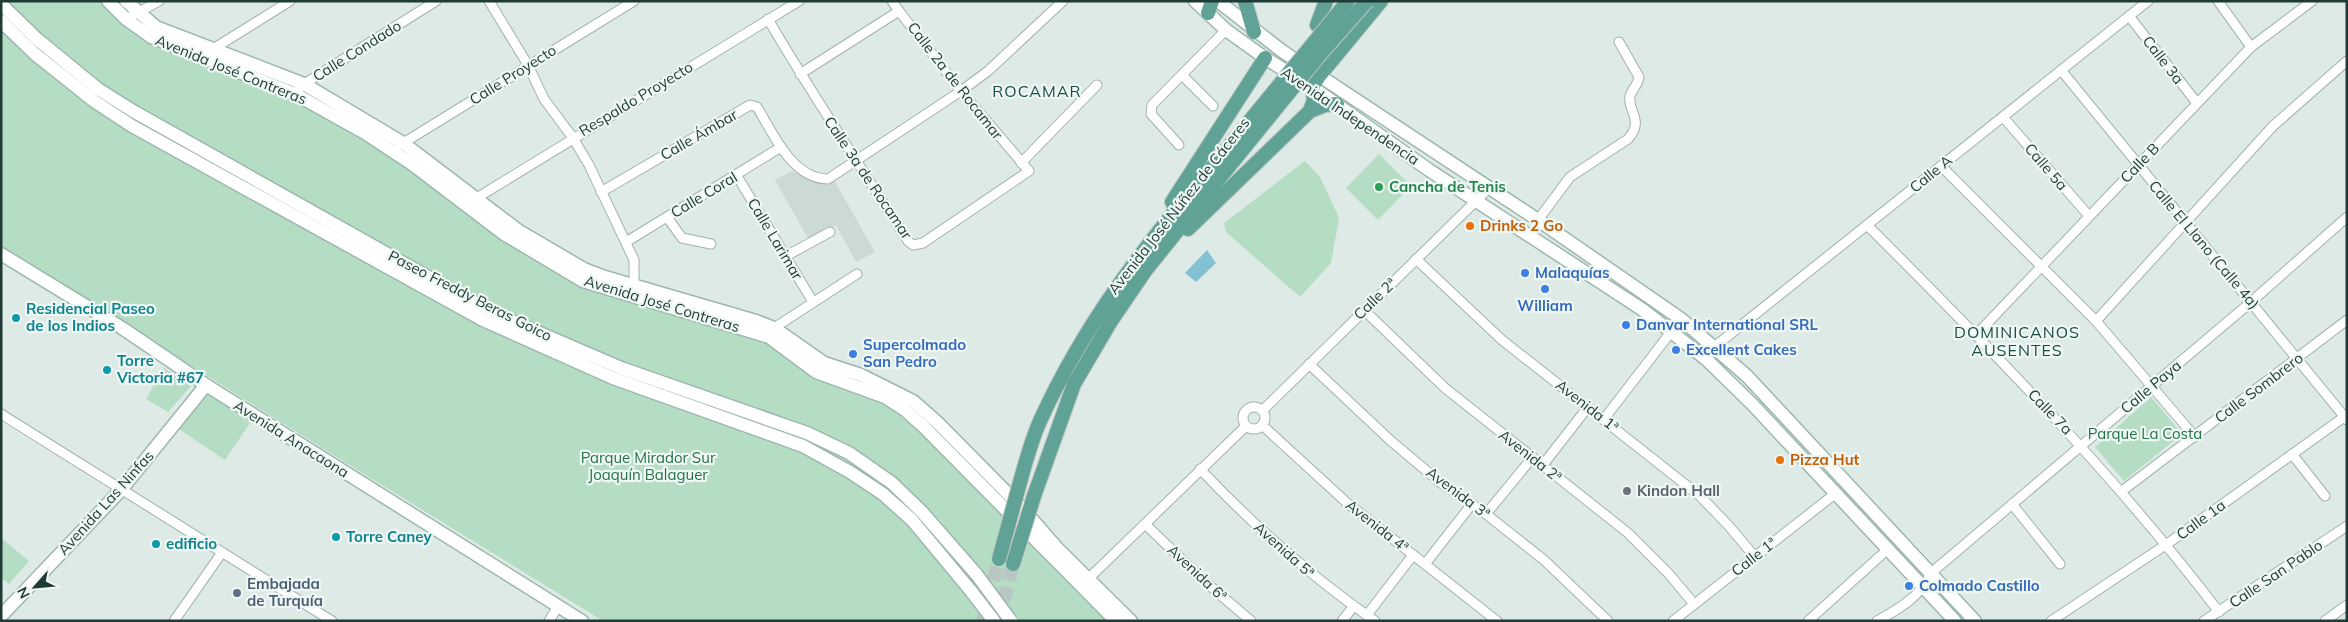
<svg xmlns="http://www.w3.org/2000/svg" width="2348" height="622" viewBox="0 0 2348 622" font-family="Mulish,sans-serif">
<rect width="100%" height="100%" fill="#deeae6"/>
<!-- built -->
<polygon fill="#ccdad5" points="792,171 815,182 835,182 875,252 856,262 836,225 809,240 775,180"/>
<!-- green -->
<g fill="#b5ddc3">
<polygon points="1,1 102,1 129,27 156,45 302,103 392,156 472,216 759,339 872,396 906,416 1110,621 603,621 338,458 1,246"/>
<polygon points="1379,154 1411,186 1378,220 1346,188"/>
<polygon points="1305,161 1320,177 1339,218 1331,263 1300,297 1226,232 1224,223"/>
<polygon points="164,368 191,386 168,412 146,399"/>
<polygon points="207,392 250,423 225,460 179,429"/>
<polygon points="2151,397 2182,434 2124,481 2095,447"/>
<polygon points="1,538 29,561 9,584 1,578"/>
</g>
<!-- water -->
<polygon fill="#82c1d3" points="1207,250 1216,263 1196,282 1185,273"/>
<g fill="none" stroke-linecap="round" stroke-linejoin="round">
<!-- primary-tunnel -->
<g stroke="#b8c7c3" stroke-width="14" stroke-dasharray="14 7" stroke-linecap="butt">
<polyline points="983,621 999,559"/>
<polyline points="998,621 1013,564"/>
</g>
<defs>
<g id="street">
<polyline points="489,1 528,65 544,99 573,138 589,165 634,260 634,289"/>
<polyline points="892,1 899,11"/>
<polyline points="2218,1 2251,47"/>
<polyline points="2129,16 2197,103"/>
<polyline points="126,19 159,1"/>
<path d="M768 19C812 95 861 167 908 241L913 245 923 243 1029 171 961 91 899 11 800 74"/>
<polyline points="213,49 290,1"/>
<polyline points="2061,70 2347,420"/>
<polyline points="1182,75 1213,106"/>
<polyline points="295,94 304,84 436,1"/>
<polyline points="2003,117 2089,216"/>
<polyline points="400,145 634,1"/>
<polyline points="1179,145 1151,114 1152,105 1226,30"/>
<polyline points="1021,163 1097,85"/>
<polyline points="1941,166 2096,321 2195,437"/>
<polyline points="737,176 813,302"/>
<path d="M601 192 750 105 757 107C773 133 792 179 828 179L961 91 988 71 1063 1"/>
<polyline points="475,199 799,1"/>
<polyline points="667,217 682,238 711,244"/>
<path d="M1538 220 1570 177 1628 139C1645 120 1627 111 1630 96 1632 89 1638 85 1639 77L1619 42"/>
<path d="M1867 225C1991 349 2113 473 2219 612"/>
<polyline points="626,242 781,147"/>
<polyline points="786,256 830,232"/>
<polyline points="1416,259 1502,340 1700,496 1728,525 1755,557"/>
<polyline points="1364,310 1445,388 1628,533 1669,574 1694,604"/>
<polyline points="2096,321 2273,126 2347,61"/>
<polyline points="774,328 857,274"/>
<polyline points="1977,334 2251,47 2312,1"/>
<polyline points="1714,347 2148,1"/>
<polyline points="1309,364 1391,441 1441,483 1486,514 1544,560 1608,621"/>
<circle cx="1254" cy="418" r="11"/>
<polyline points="1263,410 1488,189"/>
<polyline points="1,414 332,621"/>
<polyline points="1604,419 1681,319"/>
<polyline points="1262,425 1346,502 1497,621"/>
<polyline points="2292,454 2325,496"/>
<polyline points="1542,466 1588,407"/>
<path d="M1200 469C1255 527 1310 576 1375 621"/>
<polyline points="2122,491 2347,320"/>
<polyline points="2012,504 2060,564"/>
<polyline points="1486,514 1532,458"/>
<polyline points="1145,524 1203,580 1251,621"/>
<polyline points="1425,564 1472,504"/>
<polyline points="1085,582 1246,426"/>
<polyline points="1367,615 1413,555"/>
<polyline points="174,621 221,554"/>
<polyline points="549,621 558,606"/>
<polyline points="1342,621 1353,607"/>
<polyline points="1673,621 1836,493"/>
<polyline points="1808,621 1888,549"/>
<path d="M1877 621C1899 609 1921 596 1931 573L2251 302 2347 217"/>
<polyline points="2051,621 2167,544 2347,415"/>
<polyline points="2204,621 2347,526"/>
<polyline points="2325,621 2347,605"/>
</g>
<g id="secondary">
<polyline points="108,1 126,19 151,37 295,94 365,133 412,164 504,234 583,281 769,337 816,372 885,397 905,410 924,427 1116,621"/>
<polyline points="126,1 156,27 304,84 403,143 519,231 584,269 605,277 756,321 774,328 824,363 861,375 913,401 938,423 1023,509 1057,548 1131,621"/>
<polyline points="1195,1 1226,30 1265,58 1312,87 1429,170 1643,310 1706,359 1753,405 1955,621"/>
<polyline points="1218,1 1282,51 1538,220 1681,319 1747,376 1975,621"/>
<polyline points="1,4 37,39 98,89 133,111 462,296 514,322 621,368 807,433 849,453 892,483 922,512 977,575"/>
<polyline points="1,21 35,54 94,101 132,126 483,320 613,378 803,446 850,472 883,494 912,520 971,591"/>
<polyline points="1,254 122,328 206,385 582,621"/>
<polyline points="1,616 121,490 206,385"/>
</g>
<g id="primary">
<polyline points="1245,1 1254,32"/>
<polyline points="1208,13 1212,1"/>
<polyline points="1317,25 1326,1"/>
<polyline points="1310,111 1314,100 1312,87 1319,76 1381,1"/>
<polyline points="1172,202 1265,58"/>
<polyline points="1188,229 1310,111 1325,105 1337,104"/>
<path d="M1019 486C1025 464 1031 441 1040 421 1083 326 1144 246 1212 167"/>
<polyline points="1034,496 1074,384 1111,321 1145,271 1222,175"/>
</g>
</defs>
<!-- street casing -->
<use href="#street" stroke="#a1b2ad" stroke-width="11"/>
<!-- secondary casing -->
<use href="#secondary" stroke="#9db7af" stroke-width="15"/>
<!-- primary casing -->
<use href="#primary" stroke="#bcc4c2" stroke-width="16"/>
<!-- street -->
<use href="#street" stroke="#fff" stroke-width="9"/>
<!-- secondary -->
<use href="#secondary" stroke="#fff" stroke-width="12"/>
<!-- primary -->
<use href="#primary" stroke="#60a396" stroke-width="14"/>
<defs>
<g id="secondary-bridge">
<polyline points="977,575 1011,621"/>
<polyline points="971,591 994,621"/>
</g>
<g id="primary-bridge">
<polyline points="1212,167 1348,1"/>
<polyline points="1222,175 1317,58 1367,1"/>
<polyline points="999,559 1019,486"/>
<polyline points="1013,564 1034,496"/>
</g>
</defs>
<!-- secondary-bridge casing -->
<use href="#secondary-bridge" stroke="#9db7af" stroke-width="15" stroke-linecap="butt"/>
<!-- primary-bridge casing -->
<use href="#primary-bridge" stroke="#bcc4c2" stroke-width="16" stroke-linecap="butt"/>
<!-- secondary-bridge -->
<use href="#secondary-bridge" stroke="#fff" stroke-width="12"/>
<!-- primary-bridge -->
<use href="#primary-bridge" stroke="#60a396" stroke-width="14"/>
</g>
<!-- markers -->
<circle fill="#2e9e5b" stroke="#eef7f3" stroke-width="2" cx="1379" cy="187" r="5"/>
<g fill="#e8710a" stroke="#eef7f3" stroke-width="2">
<circle cx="1470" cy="226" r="5"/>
<circle cx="1780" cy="460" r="5"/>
</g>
<g fill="#3f7fe0" stroke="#eef7f3" stroke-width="2">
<circle cx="1525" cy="273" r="5"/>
<circle cx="1545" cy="289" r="5"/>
<circle cx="1626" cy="325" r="5"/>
<circle cx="1676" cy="350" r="5"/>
<circle cx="853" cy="354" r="5"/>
<circle cx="1909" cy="586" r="5"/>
</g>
<g fill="#0f9aa8" stroke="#eef7f3" stroke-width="2">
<circle cx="16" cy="318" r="5"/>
<circle cx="107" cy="370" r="5"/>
<circle cx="336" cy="537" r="5"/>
<circle cx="156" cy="544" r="5"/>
</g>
<circle fill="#6b7280" stroke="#eef7f3" stroke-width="2" cx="1627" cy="491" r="5"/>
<circle fill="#5c6f8a" stroke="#eef7f3" stroke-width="2" cx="237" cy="593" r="5"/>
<g text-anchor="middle" stroke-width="4.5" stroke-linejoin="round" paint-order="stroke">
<!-- street labels -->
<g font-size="15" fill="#1f3b35" stroke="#eef7f3">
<text transform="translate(357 51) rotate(-32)" y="5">Calle Condado</text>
<text transform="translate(2163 60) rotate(52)" y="5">Calle 3a</text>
<text transform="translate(231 70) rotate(22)" y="5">Avenida José Contreras</text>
<text transform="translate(513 75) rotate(-32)" y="5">Calle Proyecto</text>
<text transform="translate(955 81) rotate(52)" y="5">Calle 2a de Rocamar</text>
<text transform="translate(636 99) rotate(-31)" y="5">Respaldo Proyecto</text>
<text transform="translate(1350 116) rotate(34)" y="5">Avenida Independencia</text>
<text transform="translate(699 135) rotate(-30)" y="5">Calle Ámbar</text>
<text transform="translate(2140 163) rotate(-46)" y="5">Calle B</text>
<text transform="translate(2046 167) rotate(49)" y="5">Calle 5a</text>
<text transform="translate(1931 174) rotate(-39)" y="5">Calle A</text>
<text transform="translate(868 178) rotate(56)" y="5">Calle 3a de Rocamar</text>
<text transform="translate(704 195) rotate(-31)" y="5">Calle Coral</text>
<text transform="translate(1179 206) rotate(-52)" y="5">Avenida José Núñez de Cáceres</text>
<text transform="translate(775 239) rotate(59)" y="5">Calle Larimar</text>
<text transform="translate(2204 245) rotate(50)" y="5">Calle El Llano (Calle 4a)</text>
<text transform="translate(470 296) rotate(27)" y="5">Paseo Freddy Beras Goico</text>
<text transform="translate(1375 299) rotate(-44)" y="5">Calle 2ª</text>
<text transform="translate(662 304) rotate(17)" y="5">Avenida José Contreras</text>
<text transform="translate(2151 387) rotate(-40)" y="5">Calle Paya</text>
<text transform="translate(2259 388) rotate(-37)" y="5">Calle Sombrero</text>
<text transform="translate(1587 406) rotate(38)" y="5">Avenida 1ª</text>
<text transform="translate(2050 412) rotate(46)" y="5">Calle 7a</text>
<text transform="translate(291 439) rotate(32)" y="5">Avenida Anacaona</text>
<text transform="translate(1530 456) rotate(38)" y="5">Avenida 2ª</text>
<text transform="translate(1458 493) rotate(37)" y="5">Avenida 3ª</text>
<text transform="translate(106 503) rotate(-48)" y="5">Avenida Las Ninfas</text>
<text transform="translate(2201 520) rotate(-36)" y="5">Calle 1a</text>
<text transform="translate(1377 526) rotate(38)" y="5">Avenida 4ª</text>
<text transform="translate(1284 550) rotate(42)" y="5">Avenida 5ª</text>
<text transform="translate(1754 557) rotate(-38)" y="5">Calle 1ª</text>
<text transform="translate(1197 573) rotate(43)" y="5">Avenida 6ª</text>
<text transform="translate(2276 574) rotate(-34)" y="5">Calle San Pablo</text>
</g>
<!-- leisure labels -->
<g font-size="15" font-weight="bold" fill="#27864d" stroke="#eef7f3" text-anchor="start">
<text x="1389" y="192">Cancha de Tenis</text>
</g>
<!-- food labels -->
<g font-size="15" font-weight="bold" fill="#c56008" stroke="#eef7f3" text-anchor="start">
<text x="1480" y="231">Drinks 2 Go</text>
<text x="1790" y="465">Pizza Hut</text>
</g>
<!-- shop labels -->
<g font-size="15" font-weight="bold" fill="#366cbe" stroke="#eef7f3" text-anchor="start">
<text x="1535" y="278">Malaquías</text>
<text x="1545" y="311" text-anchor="middle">William</text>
<text x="1636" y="330">Danvar International SRL</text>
<text x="863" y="350">Supercolmado<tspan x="863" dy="17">San Pedro</tspan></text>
<text x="1686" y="355">Excellent Cakes</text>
<text x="1919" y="591">Colmado Castillo</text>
</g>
<!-- culture labels -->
<g font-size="15" font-weight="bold" fill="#0d838f" stroke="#eef7f3" text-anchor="start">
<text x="26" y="314">Residencial Paseo<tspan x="26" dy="17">de los Indios</tspan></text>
<text x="117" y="366">Torre<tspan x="117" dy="17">Victoria #67</tspan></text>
<text x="346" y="542">Torre Caney</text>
<text x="166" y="549">edificio</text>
</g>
<!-- park labels -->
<g font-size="15" fill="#27734a" stroke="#eef7f3">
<text x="2145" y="439">Parque La Costa</text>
<text x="648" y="463">Parque Mirador Sur<tspan x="648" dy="17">Joaquín Balaguer</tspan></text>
</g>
<!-- worship labels -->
<g font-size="15" font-weight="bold" fill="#5b616d" stroke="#eef7f3" text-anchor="start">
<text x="1637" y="496">Kindon Hall</text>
</g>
<!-- service labels -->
<g font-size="15" font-weight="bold" fill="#4e5e75" stroke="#eef7f3" text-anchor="start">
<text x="247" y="589">Embajada<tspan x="247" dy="17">de Turquía</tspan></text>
</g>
<!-- neighbourhood labels -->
<g font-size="16" letter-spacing="1" fill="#1a4d44" stroke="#eef7f3">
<text x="1037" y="97">ROCAMAR</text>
<text x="2017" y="338">DOMINICANOS<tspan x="2017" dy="18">AUSENTES</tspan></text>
</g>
</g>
<!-- border -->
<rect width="2348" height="622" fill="none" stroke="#1f3b35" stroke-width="5"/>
<!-- north arrow -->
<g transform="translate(35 587) rotate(243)" stroke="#eef7f3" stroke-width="4" paint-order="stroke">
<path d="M0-4L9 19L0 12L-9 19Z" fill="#1f3b35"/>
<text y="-8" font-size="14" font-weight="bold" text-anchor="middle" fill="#1f3b35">N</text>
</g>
</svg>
